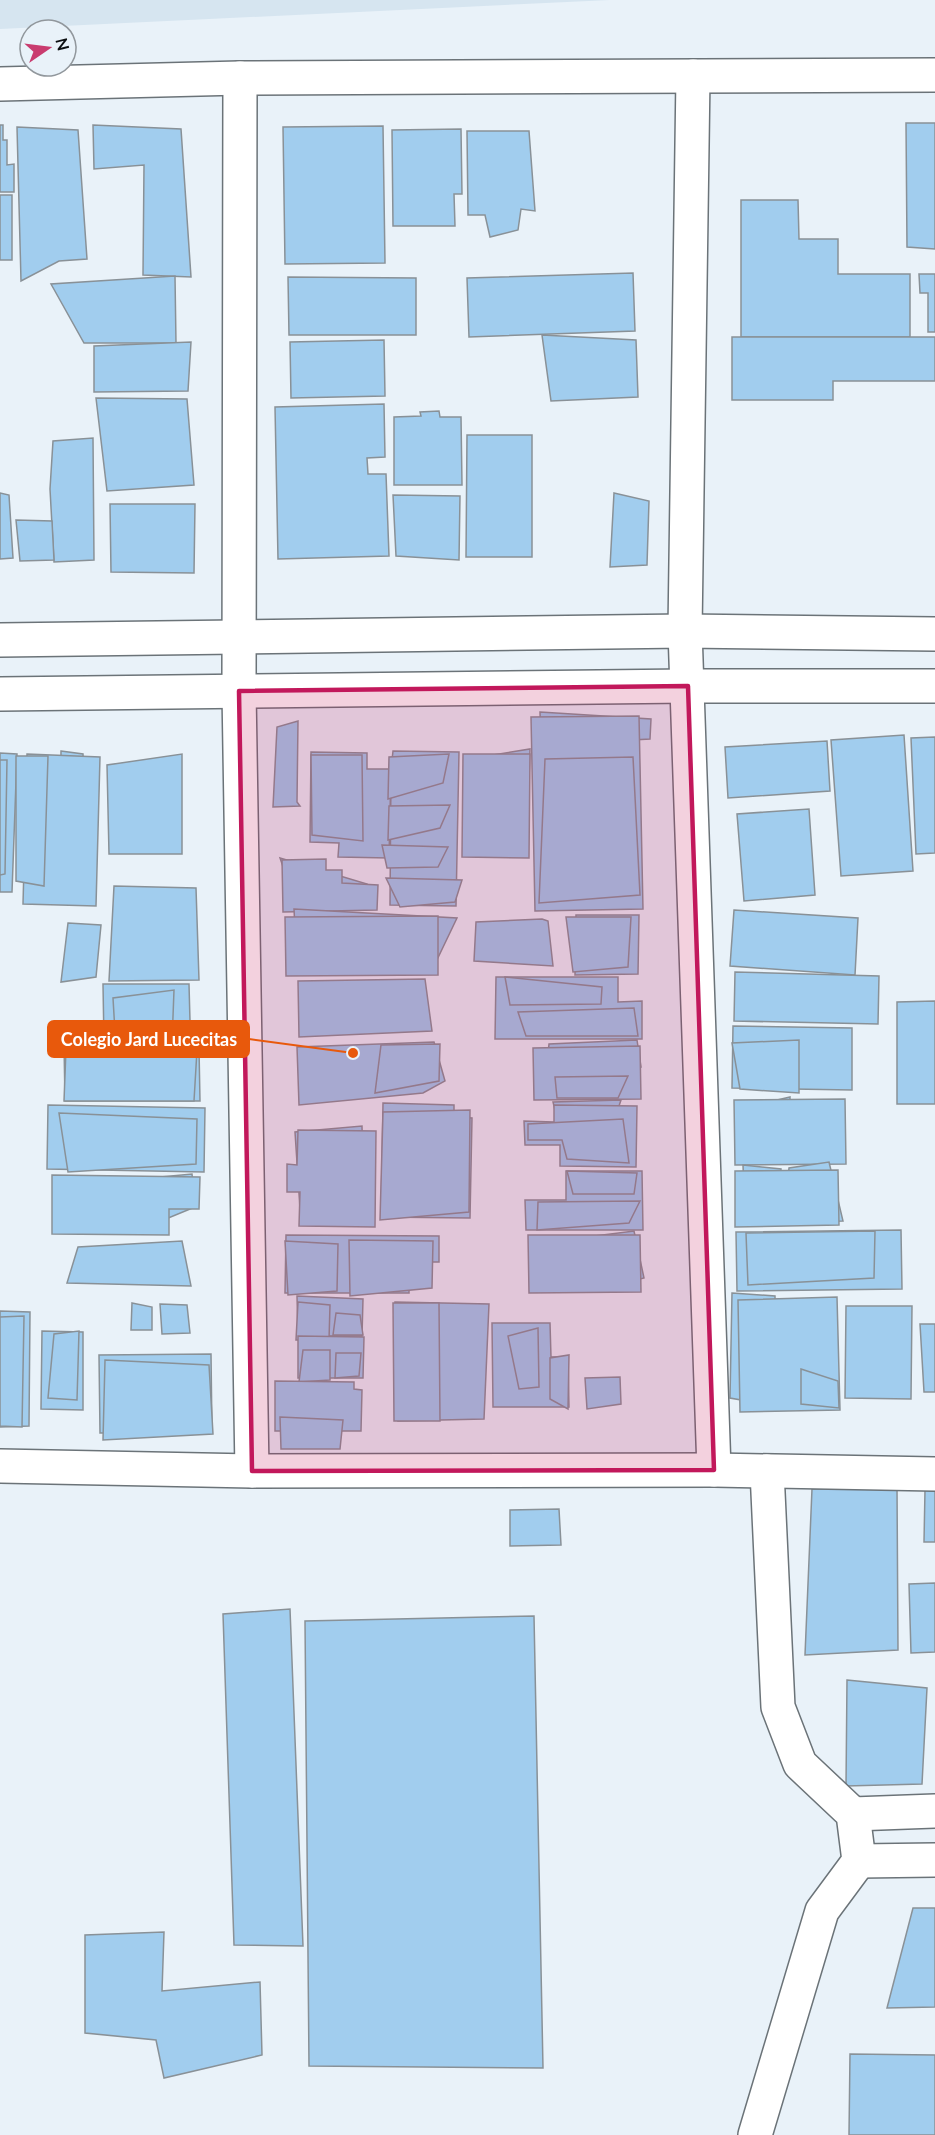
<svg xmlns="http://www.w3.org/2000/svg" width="935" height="2135" viewBox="0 0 935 2135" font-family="Lato,sans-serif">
<rect width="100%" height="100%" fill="#e9f2f9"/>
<!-- built -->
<polygon fill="#d6e5f0" points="0,0 610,0 0,29"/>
<!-- building -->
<g fill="#a1cdee" stroke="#899197" stroke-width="1.5">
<polygon points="906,123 935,123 935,249 907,247"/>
<polygon points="0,125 3,125 3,140 7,140 7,165 14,164 14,192 0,192"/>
<polygon points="93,125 181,129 191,277 143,275 144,165 94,169"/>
<polygon points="383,126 385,263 285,264 283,127"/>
<polygon points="17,127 78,130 87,259 59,261 21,281"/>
<polygon points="461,129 462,194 454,194 455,226 393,226 392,130"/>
<polygon points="467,131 529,131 535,211 521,209 518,230 490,237 485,215 468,215"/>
<rect x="0" y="195" width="12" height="65"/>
<polygon points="741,200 798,200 799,239 838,239 838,274 910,274 910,337 741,337"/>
<polygon points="633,273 635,331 469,337 467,278"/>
<polygon points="919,274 935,274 935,332 928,332 928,293 920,293"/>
<polygon points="175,276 176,343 84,343 51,284"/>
<polygon points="288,277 416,278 416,335 289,335"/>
<polygon points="542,335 636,340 638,397 551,401"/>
<polygon points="732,337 935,337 935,381 833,381 833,400 732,400"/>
<polygon points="384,340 385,396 291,398 290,342"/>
<polygon points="191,342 188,391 94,392 94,346"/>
<polygon points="96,398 187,399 194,485 107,491"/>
<polygon points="384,404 385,457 367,458 368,474 386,474 389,556 278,559 275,407"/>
<polygon points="439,411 440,417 461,417 462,485 394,485 394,417 421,416 420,412"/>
<polygon points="467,435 532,435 532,557 466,557"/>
<polygon points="93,438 94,560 54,562 50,489 53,441"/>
<polygon points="0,493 9,495 13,558 0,559"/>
<polygon points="614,493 649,501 647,565 610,567"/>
<polygon points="393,495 460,496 459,560 396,556"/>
<polygon points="110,504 195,504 194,573 111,572"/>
<polygon points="16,520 52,521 54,560 20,561"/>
<polygon points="540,712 651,719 650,739 541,745"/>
<polygon points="639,716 643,909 535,911 531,717"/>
<polygon points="298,721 297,802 300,806 273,807 277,727"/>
<polygon points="904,735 913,871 841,876 831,740"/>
<polygon points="935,737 935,853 916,854 911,738"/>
<polygon points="827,741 830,791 728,798 725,747"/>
<polygon points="530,749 527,844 470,854 469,759"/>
<polygon points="61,751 83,754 88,890 60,885"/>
<polygon points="393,751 459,752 456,906 390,905 391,769"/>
<polygon points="311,752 367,753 367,769 391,769 389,858 338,857 339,843 310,842"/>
<polygon points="0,753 17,754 12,892 0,892"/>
<polygon points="27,754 100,757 96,906 23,904"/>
<polygon points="182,754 182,854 109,854 107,765"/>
<polygon points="449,754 443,783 388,799 389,757"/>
<polygon points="463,754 530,754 529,858 462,857"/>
<polygon points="311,755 362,755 363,841 312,835"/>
<polygon points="16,756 48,756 44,886 16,881"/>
<polygon points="633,757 640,895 539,903 545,759"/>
<polygon points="0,760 7,760 5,874 0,875"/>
<polygon points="450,805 440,828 388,840 389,806"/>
<polygon points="809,809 815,895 744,901 737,814"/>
<polygon points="382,845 448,847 438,867 387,868"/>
<polygon points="280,858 367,884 364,906 294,899"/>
<polygon points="326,859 326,870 342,870 342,883 378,885 377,910 283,912 282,860"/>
<polygon points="386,878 462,880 455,902 400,907"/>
<polygon points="114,886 196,888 199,980 109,981"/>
<polygon points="294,909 457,918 434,966 297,967"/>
<polygon points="734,910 858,918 855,975 730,966"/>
<polygon points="576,915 639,915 638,974 575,975"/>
<polygon points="438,916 438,975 286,976 285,917"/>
<polygon points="566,917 631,917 628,967 573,972"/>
<polygon points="542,919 548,921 553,966 474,961 476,922"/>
<polygon points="68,923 101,925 96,977 61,982"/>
<polygon points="735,972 879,976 878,1024 734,1021"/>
<polygon points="496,977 618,977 618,1002 642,1001 642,1039 495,1039"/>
<polygon points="505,977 602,987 601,1004 510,1005"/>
<polygon points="425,979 432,1031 299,1037 298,981"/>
<polygon points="103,984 189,984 190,1021 165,1021 165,1048 199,1048 200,1101 65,1101 64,1044 104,1044"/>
<polygon points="174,990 172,1043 116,1049 113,998"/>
<polygon points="935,1001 935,1104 897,1104 897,1002"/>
<polygon points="634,1008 638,1036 526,1036 518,1012"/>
<polygon points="733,1026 852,1028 852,1090 732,1088"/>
<polygon points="637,1040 641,1067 547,1066 549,1044"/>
<polygon points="799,1040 799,1093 740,1089 732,1043"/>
<polygon points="434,1042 445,1081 423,1093 299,1105 297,1047"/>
<polygon points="440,1044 439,1081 375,1093 381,1045"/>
<polygon points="640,1046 641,1099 534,1100 533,1048"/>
<polygon points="66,1049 197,1050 194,1101 64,1101"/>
<polygon points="628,1076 618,1098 557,1098 555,1077"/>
<polygon points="790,1097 789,1154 754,1157 752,1106"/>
<polygon points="845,1099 846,1164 735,1165 734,1100"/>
<polygon points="621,1100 614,1121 556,1114 553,1102"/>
<polygon points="383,1103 454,1105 454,1117 472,1118 470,1218 381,1217"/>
<polygon points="48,1105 205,1108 204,1172 47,1169"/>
<polygon points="554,1105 637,1106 636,1167 560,1166 560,1145 525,1145 524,1121 554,1122"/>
<polygon points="470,1110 469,1212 380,1220 383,1112"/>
<polygon points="59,1113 197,1119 196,1164 68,1172"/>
<polygon points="623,1119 629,1163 567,1159 562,1140 528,1140 528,1124"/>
<polygon points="362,1126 364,1225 301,1224 295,1132"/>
<polygon points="298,1130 376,1131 375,1227 299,1226 300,1192 287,1192 287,1164 297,1165"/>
<polygon points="829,1162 843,1221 784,1222 789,1168"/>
<polygon points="743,1165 781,1169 779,1220 745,1220"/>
<polygon points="838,1170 839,1225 735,1227 735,1171"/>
<polygon points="566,1171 642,1171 643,1230 526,1230 525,1200 566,1200"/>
<polygon points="567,1171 637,1173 634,1194 573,1194"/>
<polygon points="192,1174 195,1207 161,1221 73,1223 78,1192 74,1185"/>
<polygon points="52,1175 200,1177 199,1209 169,1209 169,1235 52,1234"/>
<polygon points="640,1201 629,1223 537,1230 538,1202"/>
<polygon points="901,1230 902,1289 737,1291 736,1232"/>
<polygon points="634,1231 644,1278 592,1291 584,1252 562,1254 563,1240"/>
<polygon points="875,1231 874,1278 748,1285 746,1233"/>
<polygon points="286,1235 439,1236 439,1262 409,1262 409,1293 285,1293"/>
<polygon points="528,1235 640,1235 641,1292 529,1293"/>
<polygon points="349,1240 433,1241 432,1288 350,1296"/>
<polygon points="182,1241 191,1286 67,1283 78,1247"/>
<polygon points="285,1241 338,1244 337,1291 288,1295"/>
<polygon points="732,1293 775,1296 776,1406 730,1398"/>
<polygon points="297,1296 363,1299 362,1336 298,1336"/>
<polygon points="837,1297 840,1410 740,1412 738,1300"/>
<polygon points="298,1302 330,1305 329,1340 296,1340"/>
<polygon points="395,1302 489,1304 484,1419 398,1421"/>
<polygon points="132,1303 152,1307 152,1330 131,1330"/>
<polygon points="393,1303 439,1303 440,1421 394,1421"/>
<polygon points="160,1304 187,1305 190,1333 162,1334"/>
<polygon points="846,1306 912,1306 911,1399 845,1398"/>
<polygon points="0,1311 30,1312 29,1426 0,1427"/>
<polygon points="336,1313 360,1315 363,1335 333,1335"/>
<polygon points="24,1316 22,1427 0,1426 0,1317"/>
<polygon points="492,1323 550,1323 551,1357 568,1357 569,1407 493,1407"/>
<polygon points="920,1324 935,1324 935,1392 924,1392"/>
<polygon points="538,1328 539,1387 519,1389 508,1336"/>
<polygon points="42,1331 83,1332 83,1410 41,1409"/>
<polygon points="79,1331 77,1400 48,1398 54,1334"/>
<polygon points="298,1336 364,1337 363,1378 298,1378"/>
<polygon points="303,1350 330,1350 330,1380 299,1382"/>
<polygon points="336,1353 361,1353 359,1376 335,1378"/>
<polygon points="211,1354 212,1432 100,1433 99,1355"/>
<polygon points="569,1355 568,1409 550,1399 550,1358"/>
<polygon points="105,1360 209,1365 213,1434 103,1440"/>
<polygon points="801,1369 838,1381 839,1408 801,1404"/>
<polygon points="620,1377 621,1404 587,1409 585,1378"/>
<polygon points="275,1381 354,1382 354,1389 362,1390 361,1431 275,1431"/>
<polygon points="280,1417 343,1420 340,1449 281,1449"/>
<polygon points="897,1486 898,1650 805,1655 812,1489"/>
<polygon points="925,1490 935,1491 935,1542 924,1542"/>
<polygon points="559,1509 561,1545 510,1546 510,1510"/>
<polygon points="935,1583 935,1652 911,1653 909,1584"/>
<polygon points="290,1609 303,1946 234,1945 223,1614"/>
<polygon points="534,1616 543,2068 309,2066 305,1621"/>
<polygon points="847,1680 927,1688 922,1784 846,1786"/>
<polygon points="913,1908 935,1908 935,2007 887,2008"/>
<polygon points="164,1932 162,1991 260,1982 262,2055 164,2078 156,2040 85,2033 85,1935"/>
<polygon points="850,2054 935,2055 935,2135 849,2135"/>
</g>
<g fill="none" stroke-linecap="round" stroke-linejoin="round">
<defs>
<g id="minor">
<polyline points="693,76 685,631 714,1470"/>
<polyline points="240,78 239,691 252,1471"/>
<polyline points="0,84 240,78 935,75"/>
<polyline points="0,640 685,631 935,634"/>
<polyline points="0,694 688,686 935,686"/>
<polyline points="0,1466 252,1471 714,1470 935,1474"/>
<polyline points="853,1814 935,1811"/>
<polyline points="859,1861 935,1860"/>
<polyline points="755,2135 822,1911 859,1861 853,1814 800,1764 778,1707 767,1471"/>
</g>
</defs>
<!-- minor casing -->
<use href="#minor" stroke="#6b7378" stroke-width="36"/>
<!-- minor -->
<use href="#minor" stroke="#fff" stroke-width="33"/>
</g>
<!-- marked area -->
<path fill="#c2185b" fill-opacity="0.2" stroke="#c2185b" stroke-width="4.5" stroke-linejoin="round" d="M688 686 714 1470 252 1471 239 691Z"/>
<!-- callouts -->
<path fill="none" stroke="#e8590c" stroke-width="2" d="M353 1053L249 1039"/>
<circle fill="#e8590c" stroke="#e9f2f9" stroke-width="2" cx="353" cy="1053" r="6"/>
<rect fill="#e8590c" stroke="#e8590c" stroke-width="2" x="48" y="1021" width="201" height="36" rx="6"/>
<g font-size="18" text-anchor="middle" font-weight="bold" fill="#fff">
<text x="149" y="1046">Colegio Jard Lucecitas</text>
</g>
<!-- north arrow -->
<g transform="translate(48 48) rotate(76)"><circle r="28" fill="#e9f2f9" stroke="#91979c" stroke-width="1.5"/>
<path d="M0-4.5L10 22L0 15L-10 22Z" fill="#c93c6f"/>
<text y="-9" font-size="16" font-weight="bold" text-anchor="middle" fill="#0c0f11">N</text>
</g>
</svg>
